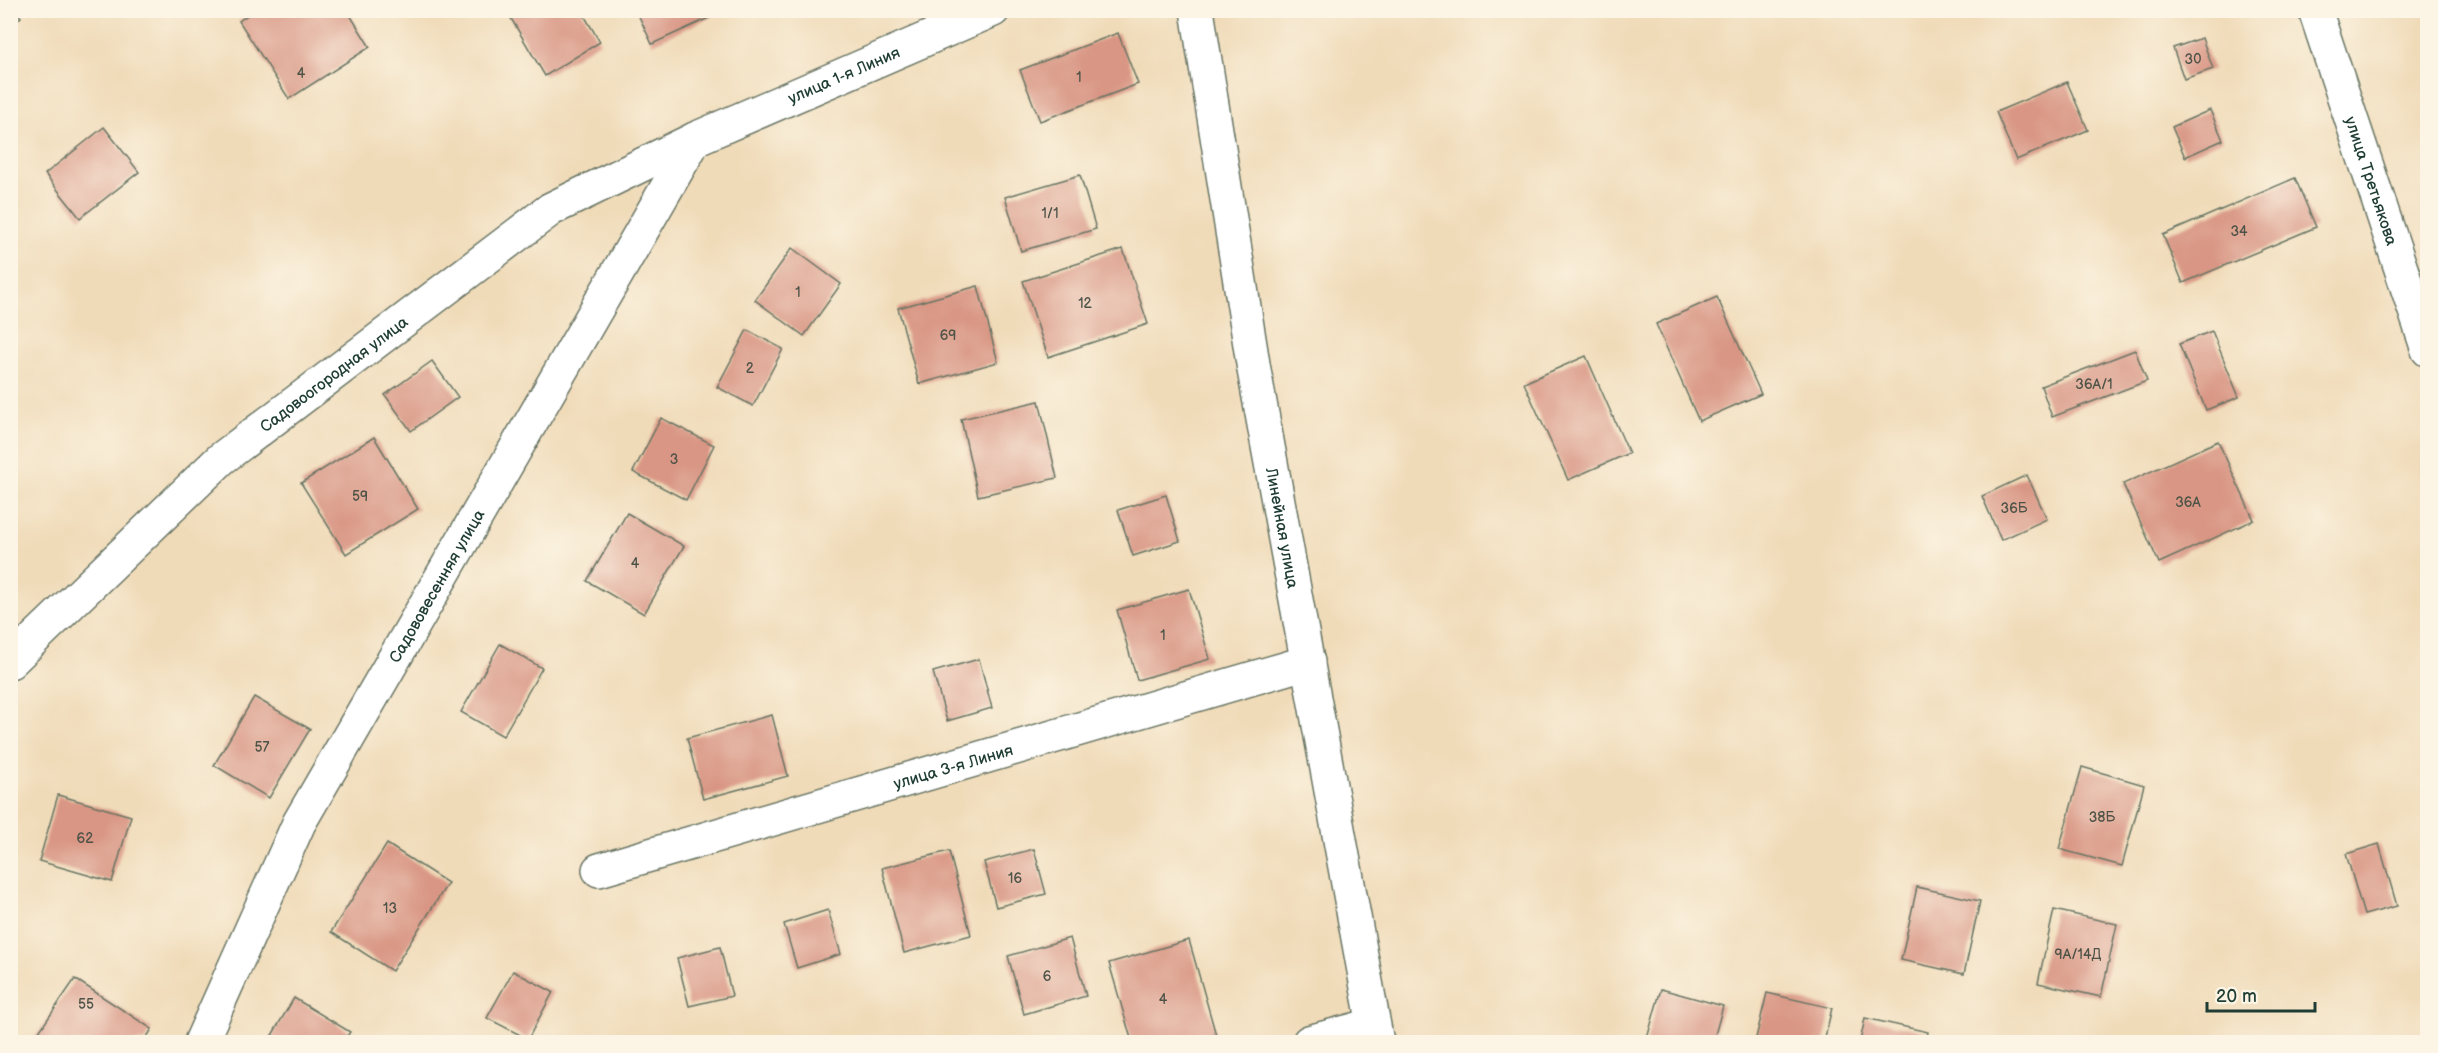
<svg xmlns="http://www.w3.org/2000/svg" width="2438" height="1053" viewBox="0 0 2438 1053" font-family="'Balsamiq Sans',sans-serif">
<rect width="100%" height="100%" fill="#fcf5e5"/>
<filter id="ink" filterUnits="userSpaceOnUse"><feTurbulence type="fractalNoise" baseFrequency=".0167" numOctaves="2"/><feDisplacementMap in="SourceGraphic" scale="12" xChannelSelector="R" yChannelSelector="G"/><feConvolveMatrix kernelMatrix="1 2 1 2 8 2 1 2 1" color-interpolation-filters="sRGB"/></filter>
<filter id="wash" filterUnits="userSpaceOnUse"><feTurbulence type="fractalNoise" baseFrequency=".008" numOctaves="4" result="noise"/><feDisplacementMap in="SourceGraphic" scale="24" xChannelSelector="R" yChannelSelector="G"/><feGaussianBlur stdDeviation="1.35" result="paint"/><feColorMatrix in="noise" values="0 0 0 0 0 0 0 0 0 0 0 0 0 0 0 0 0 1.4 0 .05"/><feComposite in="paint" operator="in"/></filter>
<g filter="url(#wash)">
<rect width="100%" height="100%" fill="#f0dbb9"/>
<g id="blocks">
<!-- building -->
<g fill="#d99684">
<polygon points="10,10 15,10 21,17 10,25"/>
<polygon points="255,10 347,10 370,47 289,99 239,21"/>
<polygon points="506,10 581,10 600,42 545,76"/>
<polygon points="636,10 708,10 711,17 652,44"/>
<polygon points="1926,10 1947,10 1929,18"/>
<polygon points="1118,33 1138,84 1040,121 1020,70"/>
<polygon points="2202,38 2213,69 2184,79 2173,48"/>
<polygon points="2067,82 2088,130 2016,160 1996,112"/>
<polygon points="2210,110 2223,140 2185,157 2172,127"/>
<polygon points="104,127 139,172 80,218 45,174"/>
<polygon points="1080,175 1096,229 1021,251 1005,197"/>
<polygon points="2295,178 2316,227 2183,283 2163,235"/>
<polygon points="792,248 841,284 804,336 755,300"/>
<polygon points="1123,249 1148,324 1048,357 1023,281"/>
<polygon points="978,286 998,362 919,384 898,308"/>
<polygon points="1717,297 1761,394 1699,421 1656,324"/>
<polygon points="747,330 783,349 753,406 717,387"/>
<polygon points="2212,331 2239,397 2206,410 2179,344"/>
<polygon points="2135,350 2147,381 2052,417 2041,386"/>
<polygon points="1586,356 1629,453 1568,480 1524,383"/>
<polygon points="432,361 458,397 411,431 385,395"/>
<polygon points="1039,401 1057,478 978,496 961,419"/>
<polygon points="661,418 714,445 686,500 633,472"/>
<polygon points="374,437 418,509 346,554 301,483"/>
<polygon points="2218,441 2254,520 2159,563 2123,484"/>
<polygon points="2027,475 2047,519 2001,540 1982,496"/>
<polygon points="1166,495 1180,541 1133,556 1118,510"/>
<polygon points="627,513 684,546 644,614 587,581"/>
<polygon points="1189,589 1210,659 1137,680 1117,610"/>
<polygon points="500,644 542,668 503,736 461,712"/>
<polygon points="979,659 992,708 947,721 933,672"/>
<polygon points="254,697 310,729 269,798 214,765"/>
<polygon points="772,715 788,776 703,799 687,738"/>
<polygon points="2082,767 2144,785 2122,866 2059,849"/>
<polygon points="58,795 131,816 112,882 39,861"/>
<polygon points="387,844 448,883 392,971 331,932"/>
<polygon points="2379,844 2397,906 2364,915 2346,854"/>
<polygon points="1034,849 1046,894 996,907 984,862"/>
<polygon points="949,851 971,935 904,953 882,868"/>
<polygon points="1917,887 1980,901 1964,974 1901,960"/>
<polygon points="828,910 841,954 797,968 784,924"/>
<polygon points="2054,910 2117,924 2101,997 2038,983"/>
<polygon points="1070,938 1086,996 1024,1014 1008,956"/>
<polygon points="1189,940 1216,1035 1191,1042 1132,1042 1109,963"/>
<polygon points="720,947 732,996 689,1006 677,958"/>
<polygon points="513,971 553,992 528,1039 487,1018"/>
<polygon points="75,979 152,1029 144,1042 32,1042"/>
<polygon points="1661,989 1723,1006 1713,1042 1646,1042"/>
<polygon points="1767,993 1832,1008 1824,1042 1755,1042"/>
<polygon points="294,998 350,1032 343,1042 268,1042"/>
<polygon points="1865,1018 1928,1032 1926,1042 1860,1042"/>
</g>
</g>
</g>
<g filter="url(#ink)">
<use href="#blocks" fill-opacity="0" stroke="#687463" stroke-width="1.5"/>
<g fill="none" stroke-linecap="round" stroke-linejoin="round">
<defs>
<g id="street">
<path id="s1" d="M1197 10 1254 370 1377 1042"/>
<path id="s2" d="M2315 10 2428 350"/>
<path id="s3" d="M10 662 221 459 551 209 695 139 993 10"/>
<path id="s4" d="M599 870 1308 662"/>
<path id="s5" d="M201 1042 299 823 695 139"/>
<polyline points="1309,1042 1373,1025"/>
</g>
</defs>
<!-- street casing -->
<use href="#street" stroke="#687463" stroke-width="36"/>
<!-- street -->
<use href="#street" stroke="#fff" stroke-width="33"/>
</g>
</g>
<g text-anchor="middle" stroke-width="4.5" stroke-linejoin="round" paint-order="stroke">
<!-- number labels -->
<g font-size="14" fill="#4e5348">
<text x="2193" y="64">30</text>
<text x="301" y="78">4</text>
<text x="1079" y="82">1</text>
<text x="1050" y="218">1/1</text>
<text x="2239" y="236">34</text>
<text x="798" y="297">1</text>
<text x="1085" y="308">12</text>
<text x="948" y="340">69</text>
<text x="750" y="373">2</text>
<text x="2094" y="389">36А/1</text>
<text x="674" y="464">3</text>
<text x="360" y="501">59</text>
<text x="2188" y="507">36А</text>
<text x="2014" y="513">36Б</text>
<text x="635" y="568">4</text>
<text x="1163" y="640">1</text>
<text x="262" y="752">57</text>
<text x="2102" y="822">38Б</text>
<text x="85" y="843">62</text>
<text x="1015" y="883">16</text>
<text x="390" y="913">13</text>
<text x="2078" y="959">9А/14Д</text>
<text x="1047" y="981">6</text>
<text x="1163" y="1004">4</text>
<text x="86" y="1009">55</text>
</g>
<!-- street labels -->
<g font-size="16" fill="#1f3d34" stroke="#fcf5e5">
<text dy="6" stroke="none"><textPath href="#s3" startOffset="1029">улица 1-я Линия</textPath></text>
<text dy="6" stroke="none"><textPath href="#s2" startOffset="180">улица Третьякова</textPath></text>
<text dy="6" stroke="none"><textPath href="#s3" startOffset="434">Садовоогородная улица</textPath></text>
<text dy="6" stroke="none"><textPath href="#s1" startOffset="525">Линейная улица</textPath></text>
<text dy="6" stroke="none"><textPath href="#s5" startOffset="514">Садововесенняя улица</textPath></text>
<text dy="6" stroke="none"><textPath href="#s4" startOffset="369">улица 3-я Линия</textPath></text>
</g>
</g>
<!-- margin -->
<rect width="2438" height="1053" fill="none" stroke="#fcf5e5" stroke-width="36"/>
<!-- scale -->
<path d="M2207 1002v9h108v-9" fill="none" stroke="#1f3d34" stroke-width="3"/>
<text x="2216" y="1002" font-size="18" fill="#1f3d34" stroke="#fcf5e5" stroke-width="4.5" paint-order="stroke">20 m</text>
</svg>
